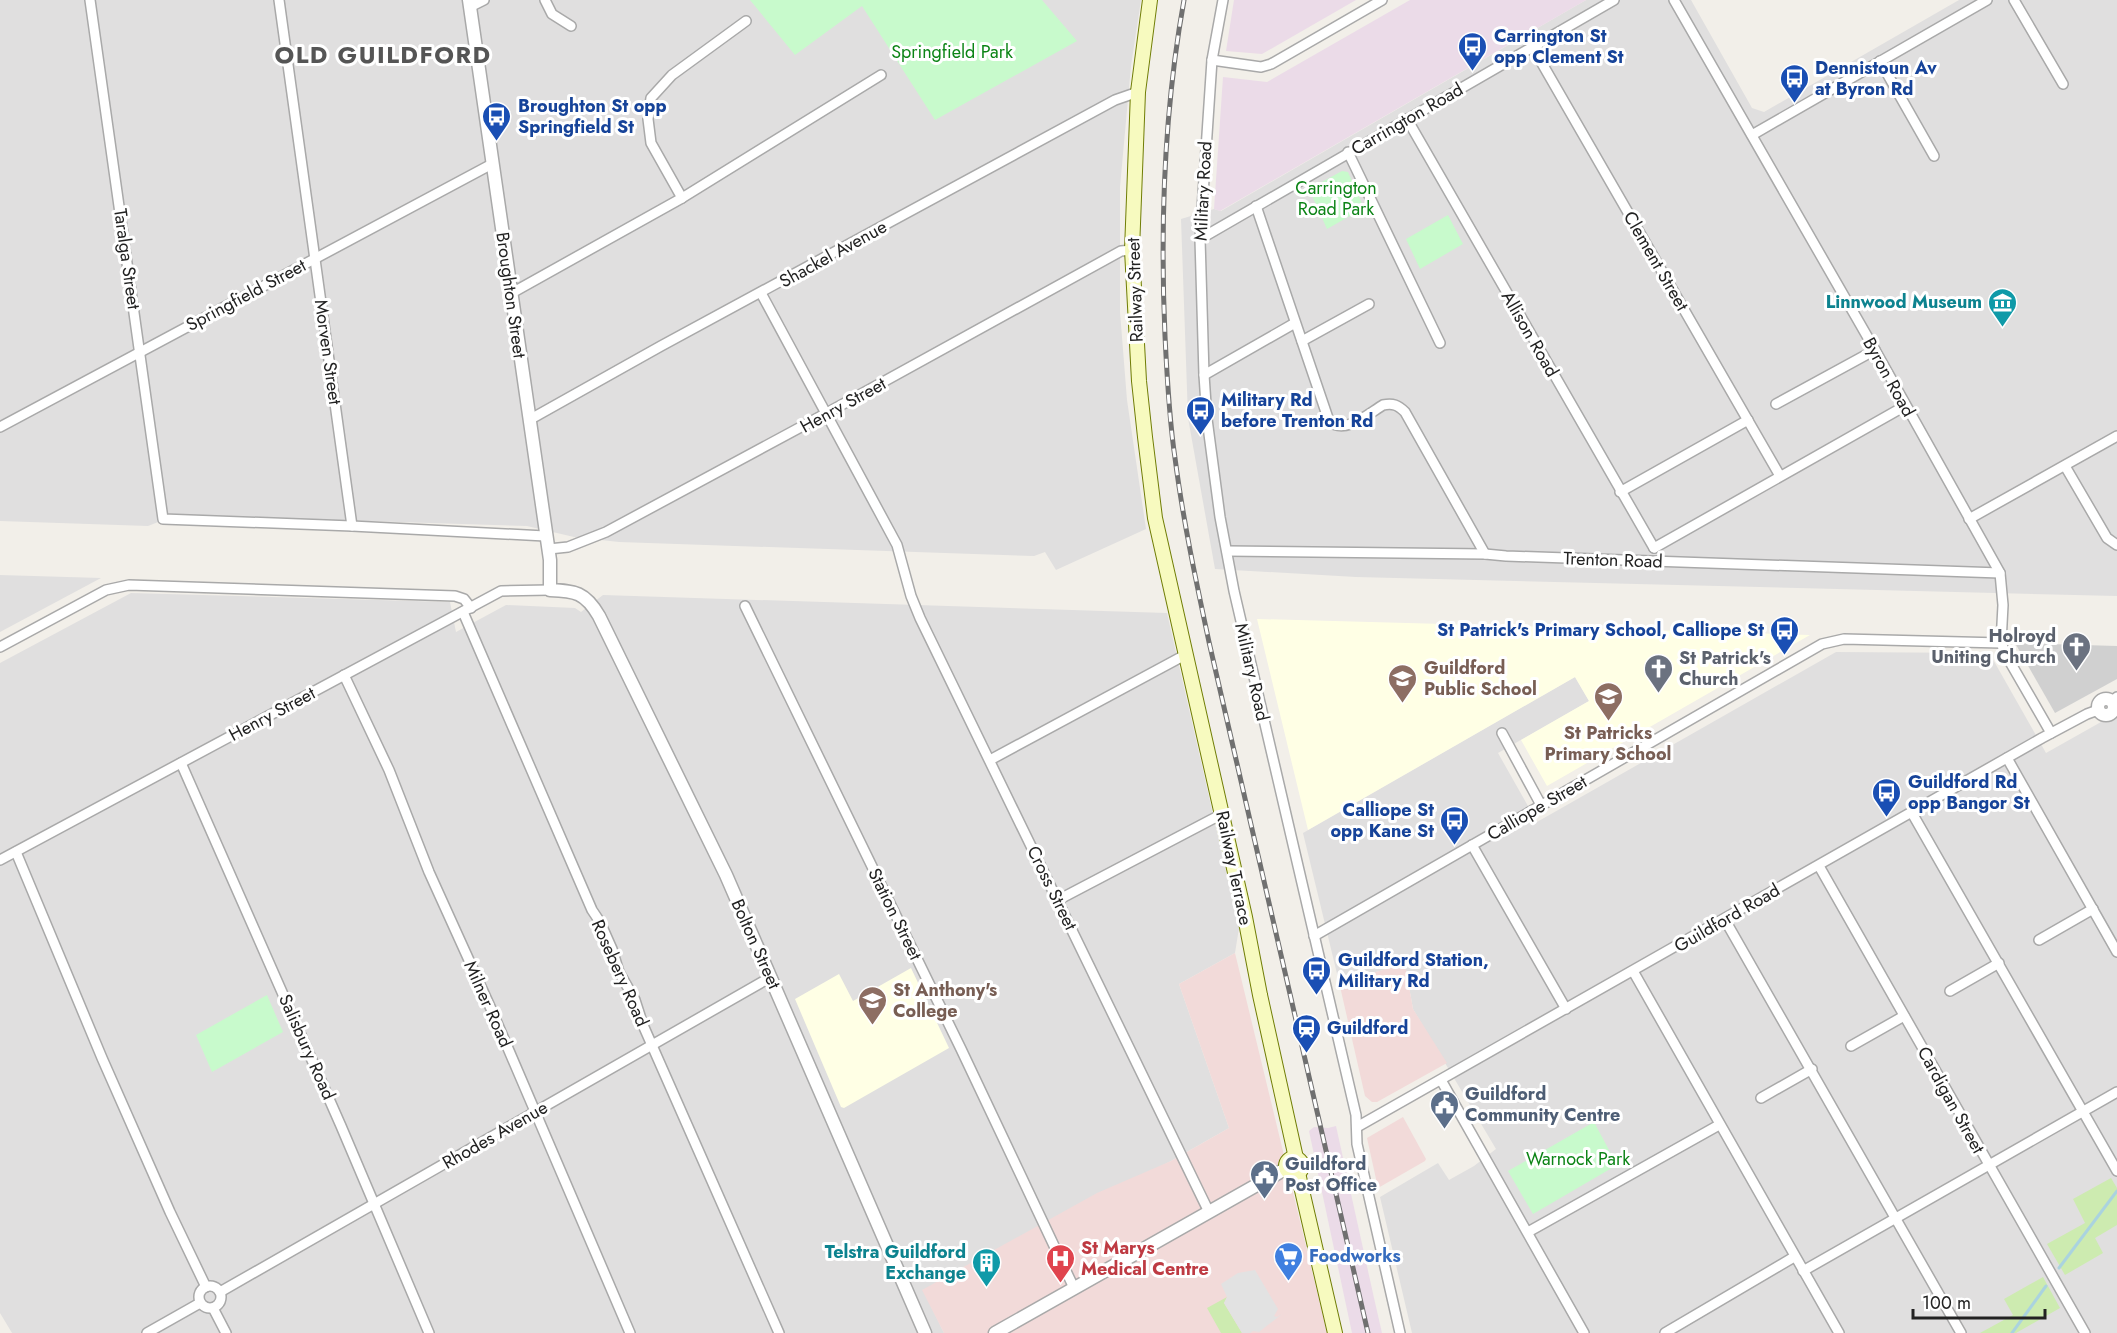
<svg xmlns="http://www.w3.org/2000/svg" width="2117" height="1333" viewBox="0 0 2117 1333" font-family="Jost,sans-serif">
<rect width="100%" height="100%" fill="#f2efe9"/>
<!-- residential -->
<g fill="#e0dfdf">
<polygon points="0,0 1141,0 1131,66 1120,187 1120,312 1127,400 1146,529 1056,570 1045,552 1034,556 619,542 574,537 527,526 176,515 148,526 0,521"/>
<polygon points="1586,0 1691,0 1752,108 1764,112 1959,0 2117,0 2117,596 1356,577 1215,569 1188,418 1181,219 1214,209 1221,211"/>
<polygon points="0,575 101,578 0,632"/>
<polygon points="131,593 450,602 456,632 506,605 575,608 581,612 603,595 1167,613 1239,928 1235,953 1179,984 1229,1128 1171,1161 923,1290 944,1333 12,1333 0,1313 0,663"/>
<polygon points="1836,652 1987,653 1991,656 2046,753 2117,713 2117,1333 1412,1333 1380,1197 1438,1163 1449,1180 1474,1166 1496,1149 1413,1009 1405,964 1339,982 1303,833 1575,677 1589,701 1498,753 1537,822"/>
</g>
<!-- commercial -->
<g fill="#f2dad9">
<polygon points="1235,953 1327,1333 944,1333 922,1290 1097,1193 1171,1161 1229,1128 1179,984"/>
<polygon points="1405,964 1413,1009 1447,1063 1377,1102 1372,1102 1365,1096 1339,982"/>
<polygon points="1403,1117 1426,1159 1425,1161 1378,1188 1367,1138"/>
</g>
<!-- industrial -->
<g fill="#ebdbe8">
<polygon points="1234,0 1356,0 1262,54 1226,51"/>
<polygon points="1410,0 1586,0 1220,211 1214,209 1223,77 1267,82"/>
<polygon points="1336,1126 1374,1298 1382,1333 1352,1333 1309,1131 1314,1127 1328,1128"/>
</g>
<!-- education -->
<g fill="#ffffe5">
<polygon points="1257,619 1549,627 1810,635 1547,786 1521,740 1589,701 1575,677 1308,830"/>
<polygon points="911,968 949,1048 844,1108 841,1107 795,999 839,974 853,1001"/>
</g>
<!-- religious -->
<polygon fill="#d0d0d0" points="2015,643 2117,646 2117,679 2055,713"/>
<!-- grass -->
<g fill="#cdebb0">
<polygon points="2111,1178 2117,1188 2117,1225 2095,1238 2103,1253 2065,1275 2047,1244 2085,1223 2073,1199"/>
<polygon points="2043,1277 2060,1308 2016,1333 1980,1333 2013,1315 2004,1299"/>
<polygon points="1227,1297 1224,1303 1242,1333 1221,1333 1207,1308"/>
</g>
<!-- park -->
<g fill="#c8facc">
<polygon points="750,0 1042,0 1077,41 935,120 862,6 795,55"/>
<polygon points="1342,171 1348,172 1364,208 1327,229 1309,189"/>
<polygon points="1448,215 1463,244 1420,269 1406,239"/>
<polygon points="267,995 283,1032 212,1072 196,1035"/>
<polygon points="1594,1122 1617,1165 1533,1214 1508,1171"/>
</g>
<!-- parking -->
<polygon fill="#e2e2e2" points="1255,1270 1278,1309 1274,1316 1277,1317 1282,1314 1259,1332 1253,1331 1250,1333 1242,1333 1224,1303 1227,1297 1221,1284 1238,1273"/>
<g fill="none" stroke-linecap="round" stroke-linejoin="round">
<!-- stream -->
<g stroke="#aad3df" stroke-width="3">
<polyline points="2059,1268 2117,1191"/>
<polyline points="2012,1333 2046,1286"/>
</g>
<defs>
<g id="minor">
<polyline points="90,0 163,519 352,526 545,536"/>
<polyline points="279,0 352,526"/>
<polyline points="545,0 552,14 571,26"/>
<polyline points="1223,0 1212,60 1200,239 1204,375 1207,419 1220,517 1234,591 1356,1115 1357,1144 1400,1333"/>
<polyline points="1674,0 1875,350 2000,573 2003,605 2001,643 2010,662 2051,733"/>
<polyline points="2014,0 2063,84"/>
<polyline points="470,7 484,0"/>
<polyline points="1532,46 1780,476"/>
<polyline points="1212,60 1261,67 1271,64 1382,0"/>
<polyline points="1880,61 1934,156"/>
<polyline points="1407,119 1654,548"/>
<polyline points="1752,135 1987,0"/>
<polyline points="1348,152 1440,343"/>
<polyline points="682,198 651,143 648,119 651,98 672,75 746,21"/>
<path d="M1256 206 1329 421C1345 435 1368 414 1383 405 1393 403 1398 405 1405 412L1485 554"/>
<polyline points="1200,239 1614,0"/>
<polyline points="761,293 897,545 911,596 920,618 1209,1212"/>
<polyline points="510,294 682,198 881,75"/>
<polyline points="1302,341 1369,304"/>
<polyline points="1204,375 1295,323"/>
<polyline points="1776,404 1875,350"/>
<polyline points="529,420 661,346 1115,100 1138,92"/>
<polyline points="0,427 492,164"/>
<polyline points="2065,466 2107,538 2117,545"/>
<polyline points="1620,492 1748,420"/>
<polyline points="1969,519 2117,436"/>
<polyline points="1654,548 1905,406"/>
<polyline points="549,549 568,547 606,532 825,414 1121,251 1132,250"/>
<polyline points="1227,551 1485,554 1506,556 2000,573"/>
<polyline points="745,606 961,1049 1074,1288"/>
<polyline points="463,612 592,910 600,922 612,949 619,972 635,1000 643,1025 779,1333"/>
<polyline points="0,647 106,590 129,585 455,596 464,599 471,608"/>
<polyline points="344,675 389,770 429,872 492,1011 630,1333"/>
<polyline points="2112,701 2117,697"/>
<polyline points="1502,733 1541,805"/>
<polyline points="2007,758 2117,952"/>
<polyline points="990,760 1185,655"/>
<polyline points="181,763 341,1126 429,1333"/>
<polyline points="1912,813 2117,1171"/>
<polyline points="1472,845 1566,1009"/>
<polyline points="16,852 102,1058 170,1212 206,1287"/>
<polyline points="0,860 501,591 550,590"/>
<polyline points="1819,866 2085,1333"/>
<polyline points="1058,900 1222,814"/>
<polyline points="1725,920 1961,1333"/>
<polyline points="1314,936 1822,644 1844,639 2001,643"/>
<polyline points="2039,940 2093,909"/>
<polyline points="1633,971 1839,1333"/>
<polyline points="1950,991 1999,963"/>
<polyline points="1851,1046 1904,1016"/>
<polyline points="1441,1080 1584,1333"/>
<polyline points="1761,1098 1812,1069"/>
<polyline points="1357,1127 2042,738 2087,714 2098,710"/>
<polyline points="1528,1232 1719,1125"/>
<polyline points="1803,1271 2117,1092"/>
<circle cx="210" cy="1297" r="11"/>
<polyline points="220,1292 771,977"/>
<polyline points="213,1308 226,1333"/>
<polyline points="147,1333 200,1303"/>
<polyline points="1665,1333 1794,1257"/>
</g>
<g id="tertiary">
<path d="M469 0 550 560V590C575 591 585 592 599 616L726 875 925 1333"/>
<circle cx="2106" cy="707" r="8"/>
<polyline points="995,1333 1287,1168"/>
</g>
<g id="secondary">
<polyline points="1150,0 1138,92 1132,250 1139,381 1145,437 1155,518 1245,917 1260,995 1296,1158"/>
<circle cx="1294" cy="1166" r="8"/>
<polyline points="1298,1173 1335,1333"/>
</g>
</defs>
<!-- minor casing -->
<use href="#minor" stroke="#a9a9a9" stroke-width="12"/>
<!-- tertiary casing -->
<use href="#tertiary" stroke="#a9a9a9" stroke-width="15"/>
<!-- secondary casing -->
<use href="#secondary" stroke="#707d05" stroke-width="16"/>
<!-- minor -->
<use href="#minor" stroke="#fff" stroke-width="9"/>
<!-- tertiary -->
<use href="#tertiary" stroke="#fff" stroke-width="12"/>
<!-- secondary -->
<use href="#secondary" stroke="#f7fabf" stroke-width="14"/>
<defs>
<path id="rail" d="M1184 0C1164 111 1160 224 1165 336 1167 377 1169 418 1175 458 1183 520 1196 581 1209 642L1368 1333"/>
</defs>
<!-- rail casing -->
<use href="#rail" stroke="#707070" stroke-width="5"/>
<!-- rail -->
<use href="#rail" stroke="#fff" stroke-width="3" stroke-dasharray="9" stroke-linecap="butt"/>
</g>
<!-- icons -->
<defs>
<symbol id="bus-pin" viewBox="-11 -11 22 30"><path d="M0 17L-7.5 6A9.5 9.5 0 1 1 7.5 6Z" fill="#1a4fb4" stroke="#fff"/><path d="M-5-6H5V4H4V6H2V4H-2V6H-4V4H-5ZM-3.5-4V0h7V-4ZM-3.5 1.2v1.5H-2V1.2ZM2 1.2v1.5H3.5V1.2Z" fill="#fff"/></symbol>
<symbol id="museum-pin" viewBox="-11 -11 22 30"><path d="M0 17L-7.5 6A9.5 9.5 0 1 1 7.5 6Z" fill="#0f9aa8" stroke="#fff"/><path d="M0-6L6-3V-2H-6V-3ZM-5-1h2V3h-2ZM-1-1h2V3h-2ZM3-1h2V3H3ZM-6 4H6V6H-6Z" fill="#fff"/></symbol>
<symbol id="church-pin" viewBox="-11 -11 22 30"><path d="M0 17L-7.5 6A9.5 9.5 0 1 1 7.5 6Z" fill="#6b7280" stroke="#fff"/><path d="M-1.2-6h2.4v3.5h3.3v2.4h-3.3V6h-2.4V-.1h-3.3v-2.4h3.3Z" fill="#fff"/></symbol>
<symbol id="school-pin" viewBox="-11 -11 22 30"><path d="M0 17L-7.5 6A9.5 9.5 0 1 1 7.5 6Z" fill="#8d6e63" stroke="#fff"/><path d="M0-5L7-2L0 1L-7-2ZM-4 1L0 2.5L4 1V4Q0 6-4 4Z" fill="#fff"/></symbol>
<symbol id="station-pin" viewBox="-11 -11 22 30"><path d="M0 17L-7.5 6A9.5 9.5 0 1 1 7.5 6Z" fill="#1a4fb4" stroke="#fff"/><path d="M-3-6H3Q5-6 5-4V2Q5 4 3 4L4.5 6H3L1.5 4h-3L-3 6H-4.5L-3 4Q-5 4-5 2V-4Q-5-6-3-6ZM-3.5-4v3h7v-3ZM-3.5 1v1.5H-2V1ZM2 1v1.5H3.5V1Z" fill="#fff"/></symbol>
<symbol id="civic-pin" viewBox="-11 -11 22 30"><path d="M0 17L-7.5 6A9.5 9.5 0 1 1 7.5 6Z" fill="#5c6f8a" stroke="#fff"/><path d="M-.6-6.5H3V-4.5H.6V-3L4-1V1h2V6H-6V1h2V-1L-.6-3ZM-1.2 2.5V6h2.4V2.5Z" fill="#fff"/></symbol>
<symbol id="supermarket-pin" viewBox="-11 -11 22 30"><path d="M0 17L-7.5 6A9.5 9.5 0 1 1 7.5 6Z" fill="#3f7fe0" stroke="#fff"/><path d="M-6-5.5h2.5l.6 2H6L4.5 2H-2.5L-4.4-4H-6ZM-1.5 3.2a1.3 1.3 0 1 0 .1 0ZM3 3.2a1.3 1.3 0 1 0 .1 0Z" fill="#fff"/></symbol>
<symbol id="hospital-pin" viewBox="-11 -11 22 30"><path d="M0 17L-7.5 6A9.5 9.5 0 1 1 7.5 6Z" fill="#e0444e" stroke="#fff"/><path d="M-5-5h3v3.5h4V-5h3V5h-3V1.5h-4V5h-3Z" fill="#fff"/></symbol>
<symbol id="building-pin" viewBox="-11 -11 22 30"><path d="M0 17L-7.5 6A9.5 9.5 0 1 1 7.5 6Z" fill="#0f9aa8" stroke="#fff"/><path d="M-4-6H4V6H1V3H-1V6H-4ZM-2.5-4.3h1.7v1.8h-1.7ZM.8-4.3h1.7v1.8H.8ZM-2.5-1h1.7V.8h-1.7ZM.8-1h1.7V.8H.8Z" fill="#fff"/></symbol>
</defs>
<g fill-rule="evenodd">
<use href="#bus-pin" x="1456" y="30" width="33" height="45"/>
<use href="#bus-pin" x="1778" y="62" width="33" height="45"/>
<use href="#bus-pin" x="480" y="100" width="33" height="45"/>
<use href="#museum-pin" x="1986" y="286" width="33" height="45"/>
<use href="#bus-pin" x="1184" y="394" width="33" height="45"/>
<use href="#bus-pin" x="1768" y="614" width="33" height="45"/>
<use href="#church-pin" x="2060" y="630" width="33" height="45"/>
<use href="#church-pin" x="1642" y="652" width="33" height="45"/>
<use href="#school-pin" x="1386" y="662" width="33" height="45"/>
<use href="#school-pin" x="1592" y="680" width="33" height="45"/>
<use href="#bus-pin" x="1870" y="776" width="33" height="45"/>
<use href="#bus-pin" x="1438" y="804" width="33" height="45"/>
<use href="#bus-pin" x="1300" y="954" width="33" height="45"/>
<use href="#school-pin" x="856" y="984" width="33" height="45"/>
<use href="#station-pin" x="1290" y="1012" width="33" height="45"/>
<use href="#civic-pin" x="1428" y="1088" width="33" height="45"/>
<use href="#civic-pin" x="1248" y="1158" width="33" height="45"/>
<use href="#supermarket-pin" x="1272" y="1240" width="33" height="45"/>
<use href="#hospital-pin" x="1044" y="1242" width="33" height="45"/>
<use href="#building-pin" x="970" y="1246" width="33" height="45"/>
</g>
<g text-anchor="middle" stroke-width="6" stroke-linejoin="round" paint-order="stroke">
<!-- transit labels -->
<g font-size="18" font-weight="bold" fill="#164399" stroke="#fff" text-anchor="start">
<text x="1494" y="42">Carrington St<tspan x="1494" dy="21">opp Clement St</tspan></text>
<text x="1815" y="74">Dennistoun Av<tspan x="1815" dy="21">at Byron Rd</tspan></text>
<text x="518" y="112">Broughton St opp<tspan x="518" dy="21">Springfield St</tspan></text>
<text x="1221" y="406">Military Rd<tspan x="1221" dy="21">before Trenton Rd</tspan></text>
<text x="1764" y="636" text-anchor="end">St Patrick's Primary School, Calliope St</text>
<text x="1908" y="788">Guildford Rd<tspan x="1908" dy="21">opp Bangor St</tspan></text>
<text x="1434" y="816" text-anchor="end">Calliope St<tspan x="1434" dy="21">opp Kane St</tspan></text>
<text x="1338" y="966">Guildford Station,<tspan x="1338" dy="21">Military Rd</tspan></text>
<text x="1327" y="1034">Guildford</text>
</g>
<!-- park labels -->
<g font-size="18" fill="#0c8416" stroke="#fff">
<text x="952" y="58">Springfield Park</text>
<text x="1336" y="194">Carrington<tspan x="1336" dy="21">Road Park</tspan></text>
<text x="1578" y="1165">Warnock Park</text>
</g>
<!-- street labels -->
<g font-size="18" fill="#222" stroke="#fff">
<text transform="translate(1407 119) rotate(-30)" y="6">Carrington Road</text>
<text transform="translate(1203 191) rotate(-87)" y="6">Military Road</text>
<text transform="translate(833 254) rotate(-29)" y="6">Shackel Avenue</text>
<text transform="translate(127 259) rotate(82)" y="6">Taralga Street</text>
<text transform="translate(1656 261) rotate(60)" y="6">Clement Street</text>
<text transform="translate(1135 290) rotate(-92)" y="6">Railway Street</text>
<text transform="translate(246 295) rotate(-28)" y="6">Springfield Street</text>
<text transform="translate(511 295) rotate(82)" y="6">Broughton Street</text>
<text transform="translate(1530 334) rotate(60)" y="6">Allison Road</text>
<text transform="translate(328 352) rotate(82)" y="6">Morven Street</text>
<text transform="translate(1889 377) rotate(61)" y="6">Byron Road</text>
<text transform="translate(843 405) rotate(-29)" y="6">Henry Street</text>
<text transform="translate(1613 560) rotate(2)" y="6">Trenton Road</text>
<text transform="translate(1252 672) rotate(77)" y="6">Military Road</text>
<text transform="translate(272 714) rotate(-28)" y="6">Henry Street</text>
<text transform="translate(1537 808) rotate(-30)" y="6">Calliope Street</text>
<text transform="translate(1234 868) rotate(78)" y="6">Railway Terrace</text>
<text transform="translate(1052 888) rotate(64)" y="6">Cross Street</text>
<text transform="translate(895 914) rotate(64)" y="6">Station Street</text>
<text transform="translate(1727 918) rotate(-30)" y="6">Guildford Road</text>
<text transform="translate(756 944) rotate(66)" y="6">Bolton Street</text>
<text transform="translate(620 973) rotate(66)" y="6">Rosebery Road</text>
<text transform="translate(488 1004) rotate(66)" y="6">Milner Road</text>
<text transform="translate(307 1047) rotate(66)" y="6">Salisbury Road</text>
<text transform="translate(1951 1100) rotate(61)" y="6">Cardigan Street</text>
<text transform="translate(495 1135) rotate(-30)" y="6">Rhodes Avenue</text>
</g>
<!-- culture labels -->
<g font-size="18" font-weight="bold" fill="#0d838f" stroke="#fff" text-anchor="end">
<text x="1982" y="308">Linnwood Museum</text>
<text x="966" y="1258">Telstra Guildford<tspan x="966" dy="21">Exchange</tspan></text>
</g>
<!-- worship labels -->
<g font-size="18" font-weight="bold" fill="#5b616d" stroke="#fff" text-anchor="end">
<text x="2056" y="642">Holroyd<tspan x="2056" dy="21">Uniting Church</tspan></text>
<text x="1679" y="664" text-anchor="start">St Patrick's<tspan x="1679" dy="21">Church</tspan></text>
</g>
<!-- education labels -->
<g font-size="18" font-weight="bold" fill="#785e54" stroke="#fff" text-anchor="start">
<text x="1424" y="674">Guildford<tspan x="1424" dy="21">Public School</tspan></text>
<text x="1608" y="739" text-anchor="middle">St Patricks<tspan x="1608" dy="21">Primary School</tspan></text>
<text x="893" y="996">St Anthony's<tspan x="893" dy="21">College</tspan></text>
</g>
<!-- service labels -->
<g font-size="18" font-weight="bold" fill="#4e5e75" stroke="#fff" text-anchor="start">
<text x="1465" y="1100">Guildford<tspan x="1465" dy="21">Community Centre</tspan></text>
<text x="1285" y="1170">Guildford<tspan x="1285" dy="21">Post Office</tspan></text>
</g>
<!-- health labels -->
<g font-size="18" font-weight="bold" fill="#be3a42" stroke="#fff" text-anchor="start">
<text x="1081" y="1254">St Marys<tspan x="1081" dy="21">Medical Centre</tspan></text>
</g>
<!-- shop labels -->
<g font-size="18" font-weight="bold" fill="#366cbe" stroke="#fff" text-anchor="start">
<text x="1309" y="1262">Foodworks</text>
</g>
<!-- district labels -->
<g font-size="24" font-weight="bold" letter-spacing="1.5" fill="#555" stroke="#fff">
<text x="383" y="63">OLD GUILDFORD</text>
</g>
</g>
<!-- scale -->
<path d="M1913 1309v9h132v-9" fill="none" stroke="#222222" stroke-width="3"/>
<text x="1922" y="1309" font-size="18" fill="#222222" stroke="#ffffff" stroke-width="4.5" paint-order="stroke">100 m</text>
</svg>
